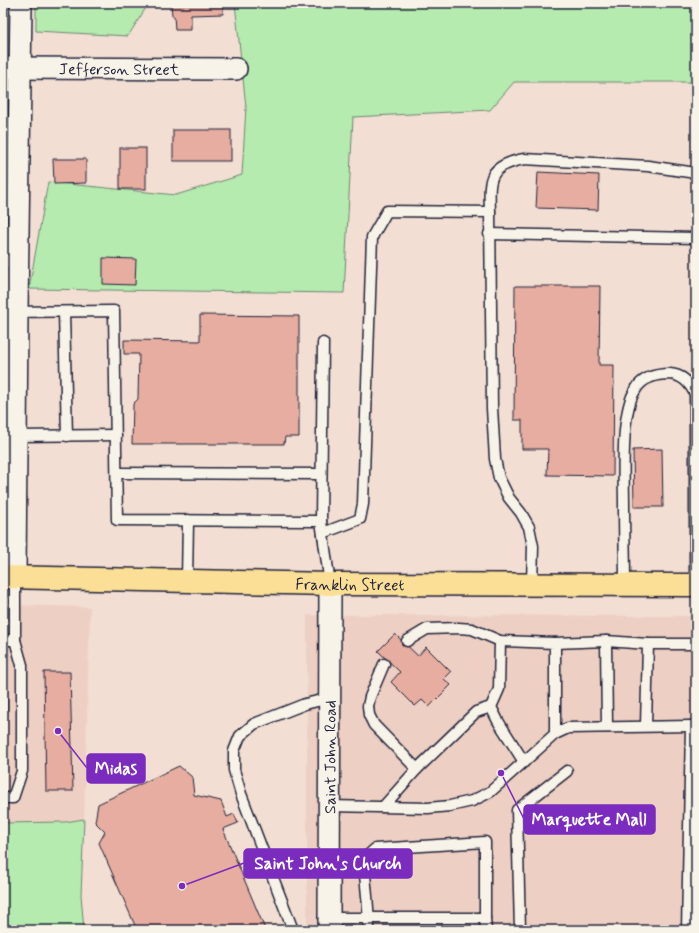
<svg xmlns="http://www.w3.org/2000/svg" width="699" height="933" viewBox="0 0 699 933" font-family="Mynerve,sans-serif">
<rect width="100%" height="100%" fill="#f2ded2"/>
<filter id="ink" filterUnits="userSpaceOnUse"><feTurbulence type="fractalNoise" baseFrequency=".025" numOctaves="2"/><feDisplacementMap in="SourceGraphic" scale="8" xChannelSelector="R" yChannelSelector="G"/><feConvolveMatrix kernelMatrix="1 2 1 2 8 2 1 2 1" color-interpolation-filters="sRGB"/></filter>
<g filter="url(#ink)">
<!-- built -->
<g fill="#eecfc3">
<polygon points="3,285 6,286 3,550"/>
<polygon points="3,605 90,607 84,819 65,822 3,823"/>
<polygon points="307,615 696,616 696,930 307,930"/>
</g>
<!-- green -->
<g fill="#b5ebae" stroke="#6c8674">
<polygon points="36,3 149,3 128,36 36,31"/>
<polygon points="235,3 696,3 696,82 514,82 490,110 353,117 344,293 29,289 48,182 176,195 242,175 246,107"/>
<polygon points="84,819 81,895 84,930 3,930 3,823 65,822"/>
</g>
<!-- building -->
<g fill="#e6ada0" stroke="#22223b">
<polygon points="171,3 223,3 223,14 191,15 191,30 175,30 174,16 172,16"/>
<rect x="173" y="130" width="58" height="31"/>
<rect x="120" y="148" width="26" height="41"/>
<polygon points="53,159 86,159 86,183 54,184"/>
<polygon points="538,172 599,175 598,210 536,208"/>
<polygon points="103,258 136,259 135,285 103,284"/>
<polygon points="515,286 600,286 599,365 614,365 613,476 547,475 548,449 522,449 522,420 514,420"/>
<polygon points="200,315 299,316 299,437 285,437 284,444 132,444 133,404 138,399 139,354 124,354 124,340 200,341"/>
<polygon points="662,449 663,507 634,507 633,450"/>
<polygon points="395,634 418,656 426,647 451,672 444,679 451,685 429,707 422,700 415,706 391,682 400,672 378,651"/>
<rect x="3" y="667" width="4" height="49"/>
<polygon points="44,672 70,672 73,791 46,791"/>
<polygon points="179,766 192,777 194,795 221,801 227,817 234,814 238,823 223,829 265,929 137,930 99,843 105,832 95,822 98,804"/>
</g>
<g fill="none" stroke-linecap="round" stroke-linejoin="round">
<defs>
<g id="service">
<path d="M490 212C489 179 487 166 524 159L648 166 696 173"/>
<polyline points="489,234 696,238"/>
<polyline points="3,261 17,261"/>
<polyline points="3,312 114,311 117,520 321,521 330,584"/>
<polyline points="64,312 67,436"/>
<polyline points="16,436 116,435"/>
<polyline points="117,473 321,474"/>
<polyline points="321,521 323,343"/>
<polyline points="323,533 360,519 363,504 372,237 387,211 490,212 492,408 495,459 499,478 509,498 521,513 529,527 533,546 532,584"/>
<polyline points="187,581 188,520"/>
<path d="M625 585C625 558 624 532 624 506 624 477 620 412 636 389 643 377 657 374 670 374 683 375 690 383 695 394V585"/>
<polyline points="3,640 15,640"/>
<polyline points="407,641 427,629 459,628 472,629 500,641 555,643 555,734"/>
<polyline points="500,641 499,689 491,707 498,721 524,762"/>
<polyline points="606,641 607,727"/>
<polyline points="555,643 606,641 648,644 696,644"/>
<polyline points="384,664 370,697 368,706 369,715 374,725 417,769 476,712 491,707"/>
<polyline points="646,726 648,644"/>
<polyline points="3,798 13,798 22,771 22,665 15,640 15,577"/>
<polyline points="329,806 428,808 450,806 472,801 490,792 555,734 568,728 691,726"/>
<polyline points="383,807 417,769"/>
<polyline points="329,918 485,918 486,930"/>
<polyline points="293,930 241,794 234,770 234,751 240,736 254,724 305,704 330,698"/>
<path d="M369 930C369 906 365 883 364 859L375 849 485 842V918"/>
<polyline points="520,930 517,810 567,771"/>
<polyline points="687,930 691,726 696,726"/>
</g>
<g id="minor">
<path id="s1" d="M3 68 236 69"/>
<polyline points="15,577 17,312 21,3"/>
<path id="s2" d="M329 930 330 584"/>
</g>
<g id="primary">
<path id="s3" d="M3 577 330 584 696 585"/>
</g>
</defs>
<!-- service casing -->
<use href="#service" stroke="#22223b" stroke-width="13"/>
<!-- minor casing -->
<use href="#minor" stroke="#22223b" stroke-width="24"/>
<!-- primary casing -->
<use href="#primary" stroke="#22223b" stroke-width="25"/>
<!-- service -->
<use href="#service" stroke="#f7f3e8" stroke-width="10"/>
<!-- minor -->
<use href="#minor" stroke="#f7f3e8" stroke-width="21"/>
<!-- primary -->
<use href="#primary" stroke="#fbdf96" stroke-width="22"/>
</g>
</g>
<g text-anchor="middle" stroke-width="3" stroke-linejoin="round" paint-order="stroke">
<!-- street labels -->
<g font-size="16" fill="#22223b" stroke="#f7f3e8">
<text dy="6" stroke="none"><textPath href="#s1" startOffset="116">Jefferson Street</textPath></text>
<text dy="6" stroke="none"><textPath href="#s3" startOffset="347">Franklin Street</textPath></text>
<text dy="6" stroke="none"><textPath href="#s2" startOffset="173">Saint John Road</textPath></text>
</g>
</g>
<!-- callouts -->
<path fill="none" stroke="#7b2cbf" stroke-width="1.5" d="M58 731L87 768M501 773L524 819M182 886L244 863"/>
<g fill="#7b2cbf" stroke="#f7f3e8" stroke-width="1.5">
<circle cx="58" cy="731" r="4"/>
<circle cx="501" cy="773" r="4"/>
<circle cx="182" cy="886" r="4"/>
</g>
<g fill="#7b2cbf" stroke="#7b2cbf" stroke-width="1.5">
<rect x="87" y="754" width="58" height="29" rx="4"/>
<rect x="524" y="805" width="131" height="29" rx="4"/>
<rect x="244" y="849" width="168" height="29" rx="4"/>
</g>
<g font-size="17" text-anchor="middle" font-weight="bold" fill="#fff">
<text x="116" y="774">Midas</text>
<text x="589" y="825">Marquette Mall</text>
<text x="328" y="869">Saint John's Church</text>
</g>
<!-- margin -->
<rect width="699" height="933" fill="none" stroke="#f7f3e8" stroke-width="16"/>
<rect x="8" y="8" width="683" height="917" fill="none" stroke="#22223b" stroke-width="1.5" filter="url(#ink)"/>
</svg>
